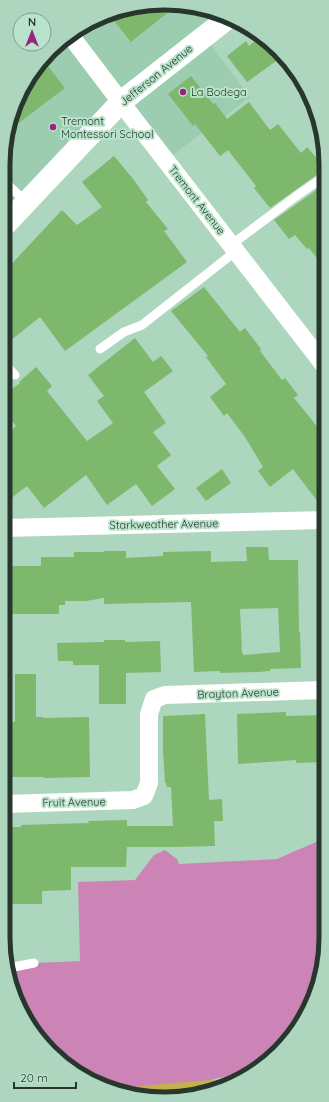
<svg xmlns="http://www.w3.org/2000/svg" width="329" height="1102" viewBox="0 0 329 1102" font-family="Quicksand,sans-serif">
<rect width="100%" height="100%" fill="#add6be"/>
<!-- built -->
<polygon fill="#9dcdb1" points="133,6 196,6 228,18 205,37 250,97 166,160 121,103 6,224 6,133 30,75 70,35 74,40 100,20"/>
<!-- green -->
<polygon fill="#cc84b6" points="323,839 323,969 299,1027 257,1069 140,1097 93,1082 43,1044 15,999 9,968 34,963 80,961 78,882 135,880 154,855 165,850 177,859 179,864 277,859"/>
<!-- building -->
<g fill="#7db86d" fill-rule="evenodd">
<polygon points="133,6 176,6 131,42 110,16"/>
<polygon points="260,37 283,56 247,82 227,56 246,41 249,46"/>
<polygon points="44,61 65,88 7,132 30,75"/>
<polygon points="191,76 213,104 215,103 227,119 249,102 270,130 278,124 301,153 307,147 325,168 325,170 322,171 270,208 254,188 256,186 228,150 220,156 195,124 193,126 168,94"/>
<polygon points="114,156 134,180 148,200 146,202 168,229 164,231 187,262 65,351 40,317 5,345 6,270 62,210 77,225 102,207 82,182"/>
<polygon points="325,184 324,242 324,267 309,248 307,249 295,235 289,239 274,220"/>
<polygon points="204,287 240,332 245,328 261,349 260,351 282,380 285,378 298,395 294,398 324,435 324,510 293,469 270,487 258,471 263,467 245,437 227,413 224,416 210,397 226,384 206,357 208,356 171,311"/>
<polygon points="135,338 153,362 161,356 173,371 144,392 166,423 153,432 171,455 157,466 175,489 152,506 136,484 107,505 86,475 44,508 27,486 5,503 5,436 16,426 5,412 5,394 20,383 19,382 36,367 52,386 47,391 87,441 113,423 97,401 104,396 88,375"/>
<polygon points="222,469 231,483 206,501 196,488"/>
<path d="M246 547H268L269 560H298L299 632 300 631 301 668 270 669V671L258 672 220 673V671L194 672 191 602 104 604V598L86 601H65V605H59V614H4V566H41V557H74V552H104V551H126V558L163 556V552L211 551V562L247 561ZM278 608 280 652 243 655V653H242L240 609Z"/>
<polygon points="104,640 125,640 125,642 160,641 161,672 126,673 126,704 99,704 99,665 73,665 73,661 58,661 57,643 104,642"/>
<polygon points="15,674 36,674 36,717 43,717 43,718 89,717 90,777 44,778 43,777 4,777 4,721 15,722"/>
<polygon points="286,712 286,716 323,715 323,762 296,763 296,760 238,764 237,714"/>
<polygon points="205,714 209,800 222,799 223,821 214,821 215,846 174,847 127,847 126,867 71,867 71,890 42,891 42,904 3,904 3,827 21,827 21,825 89,823 88,821 127,820 127,826 173,826 171,787 167,787 166,783 165,783 163,749 163,716"/>
</g>
<g fill="none" stroke-linecap="round" stroke-linejoin="round">
<!-- service -->
<g stroke="#fff" stroke-width="9">
<polyline points="6,183 26,202"/>
<polyline points="231,245 295,197 325,176"/>
<polyline points="100,349 124,332 142,325 236,251"/>
<polyline points="5,364 15,375"/>
<polyline points="9,968 34,963"/>
</g>
<!-- minor -->
<g stroke="#fff" stroke-width="18">
<polyline points="70,35 136,122 324,365"/>
<polyline points="5,528 324,520"/>
<polyline points="4,804 133,800 144,796 149,783 149,714 154,699 165,695 323,690"/>
</g>
<!-- tertiary -->
<polyline stroke="#fff" stroke-width="22" points="6,224 121,102 228,18"/>
<!-- motorway -->
<polyline stroke="#c3b149" stroke-width="22" points="141,1097 211,1091"/>
</g>
<!-- markers -->
<g fill="#9a247f" stroke="#bae3cb" stroke-width="1.5">
<circle cx="183" cy="92" r="4"/>
<circle cx="53" cy="127" r="4"/>
</g>
<g text-anchor="middle" stroke-width="4" stroke-linejoin="round" paint-order="stroke">
<!-- street labels -->
<g font-size="11" fill="#27372e" stroke="#bae3cb">
<text transform="translate(156 75) rotate(-39)" y="4">Jefferson Avenue</text>
<text transform="translate(197 200) rotate(52)" y="4">Tremont Avenue</text>
<text transform="translate(164 524) rotate(-1)" y="4">Starkweather Avenue</text>
<text transform="translate(238 693) rotate(-2)" y="4">Brayton Avenue</text>
<text transform="translate(74 802) rotate(-1)" y="4">Fruit Avenue</text>
</g>
<!-- poi labels -->
<g font-size="11" fill="#27372e" stroke="#bae3cb" text-anchor="start">
<text x="191" y="96">La Bodega</text>
<text x="61" y="125">Tremont<tspan x="61" dy="13">Montessori School</tspan></text>
</g>
</g>
<!-- crop -->
<path d="M0 0H329V1102H0ZM164 10H165A154 154 0 0 1 319 164V938A154 154 0 0 1 165 1092H164A154 154 0 0 1 10 938V164A154 154 0 0 1 164 10Z" fill="#aed5be" fill-rule="evenodd"/>
<path fill="none" stroke="#27372e" stroke-width="5" d="M164 10H165A154 154 0 0 1 319 164V938A154 154 0 0 1 165 1092H164A154 154 0 0 1 10 938V164A154 154 0 0 1 164 10Z"/>
<!-- north arrow -->
<g transform="translate(32 32)"><circle r="19" fill="#bae3cb" stroke="#7f9e8c"/>
<path d="M0-3L7 15L0 10L-7 15Z" fill="#9a247f"/>
<text y="-6" font-size="11" font-weight="bold" text-anchor="middle" fill="#27372e">N</text>
</g>
<!-- scale -->
<path d="M14 1082v6h62v-6" fill="none" stroke="#27372e" stroke-width="2"/>
<text x="20" y="1082" font-size="12" fill="#27372e" stroke="#bae3cb" stroke-width="3" paint-order="stroke">20 m</text>
</svg>
